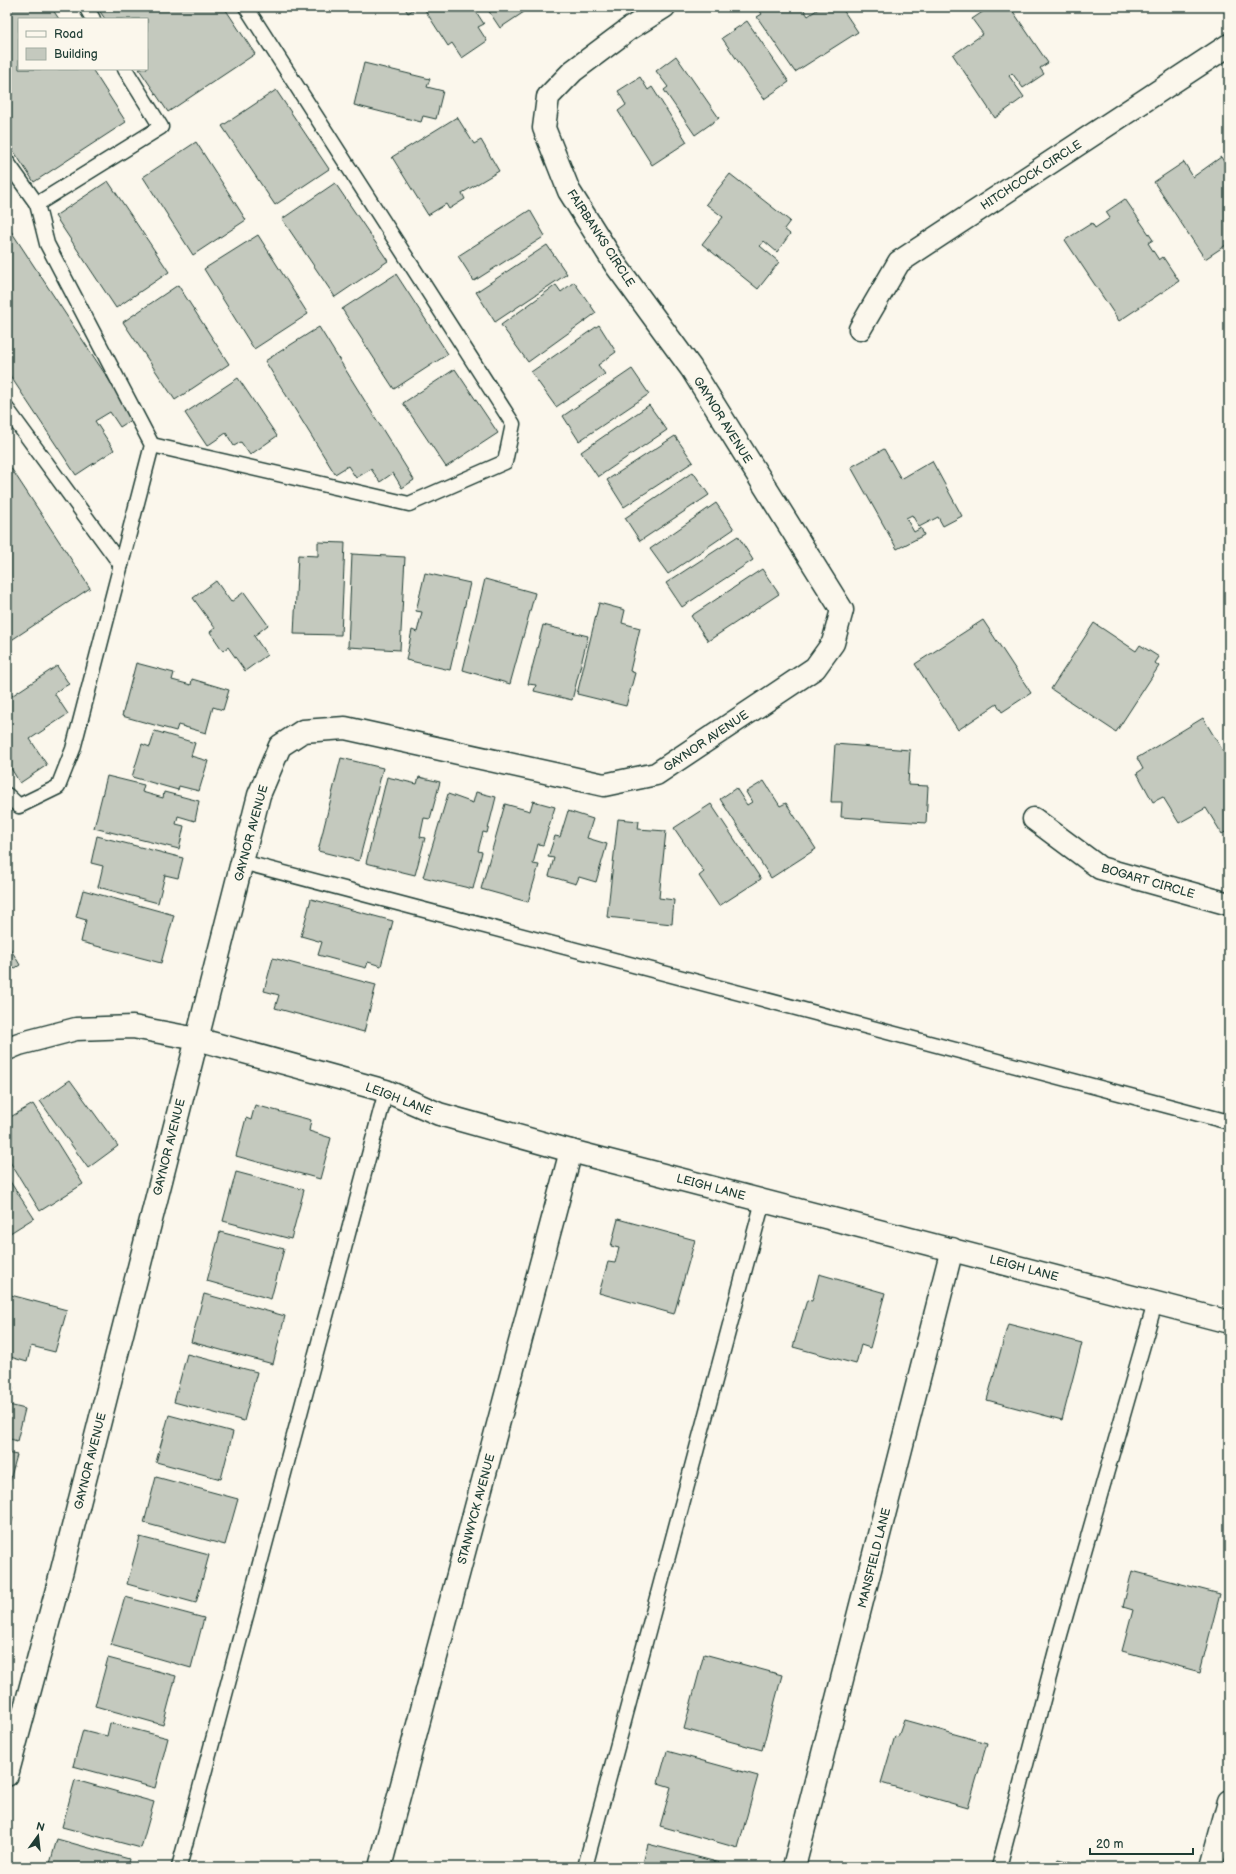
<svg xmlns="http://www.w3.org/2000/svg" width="1236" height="1874" viewBox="0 0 1236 1874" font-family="'Balsamiq Sans',sans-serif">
<rect width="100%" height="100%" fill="#fbf7ec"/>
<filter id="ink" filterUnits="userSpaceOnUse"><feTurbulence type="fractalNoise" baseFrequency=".025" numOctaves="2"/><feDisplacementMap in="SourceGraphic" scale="8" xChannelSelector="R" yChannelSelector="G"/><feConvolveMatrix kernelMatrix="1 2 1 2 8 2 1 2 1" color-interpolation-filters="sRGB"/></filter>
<g filter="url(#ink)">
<!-- building -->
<g fill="#c4c9be" stroke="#1f3d34">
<polygon points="7,7 51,7 59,19 19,19 19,69 92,69 126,122 34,182 7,141"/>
<polygon points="97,7 224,7 255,54 168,112 139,69 147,69 147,19 105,19"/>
<polygon points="404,7 418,7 408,13"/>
<polygon points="423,7 473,7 484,24 478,27 487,41 462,58 452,43 448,46"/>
<polygon points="486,7 520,7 524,12 500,28"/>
<polygon points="757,7 802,7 808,16 821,7 841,7 858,32 795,72 757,17 762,14"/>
<polygon points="990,7 1010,7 1048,63 1040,68 1044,74 1023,88 1012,73 1009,76 1024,97 995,118 953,55 983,34 972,19"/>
<polygon points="747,21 789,82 764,99 722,38"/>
<polygon points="676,56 719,118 695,135 664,90 668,87 656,71"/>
<polygon points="364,63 430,79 427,87 443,91 436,119 423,116 421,122 354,105"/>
<polygon points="640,77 648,90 652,87 687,142 652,165 618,111 626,105 618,91"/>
<polygon points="276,90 329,169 275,205 222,126"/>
<polygon points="457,117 474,144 481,140 499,171 462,193 465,199 449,209 446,204 428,215 392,157"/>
<polygon points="196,142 246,220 193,255 143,177"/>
<polygon points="1221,157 1229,169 1229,243 1205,259 1154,182 1184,162 1193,177"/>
<polygon points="730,174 790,221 784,229 790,234 777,252 764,241 760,246 779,262 758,289 702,244 723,217 706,204"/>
<polygon points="108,181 169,272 116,308 55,216"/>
<polygon points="335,183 388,261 335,297 282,219"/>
<polygon points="1125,199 1153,240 1148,243 1159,260 1163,257 1179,281 1119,321 1065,240 1092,223 1095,228 1110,218 1106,212"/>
<polygon points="530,210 545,236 474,281 458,256"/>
<polygon points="7,225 134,418 120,427 110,412 95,421 114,450 76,475 7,371"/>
<polygon points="258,235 308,314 254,349 204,269"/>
<polygon points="547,245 567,274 495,322 476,292"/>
<polygon points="396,274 448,354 394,389 342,309"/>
<polygon points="574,282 596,313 528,362 501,325 556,285 561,292"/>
<polygon points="178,285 229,364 175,400 123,322"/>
<polygon points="599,325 616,352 598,365 605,374 556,407 531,372"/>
<polygon points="319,327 414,480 402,488 393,473 380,482 371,469 356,478 348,466 335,474 265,361"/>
<polygon points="455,369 498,433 446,467 403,403"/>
<polygon points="632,369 649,394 579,441 563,416"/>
<polygon points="238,378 277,436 250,455 241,442 234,446 226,433 207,446 185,413"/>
<polygon points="649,405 667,430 598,477 581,452"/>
<polygon points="675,436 693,462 624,507 607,480"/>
<polygon points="884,449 901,479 932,461 962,516 943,526 938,517 919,527 912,515 906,518 914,532 921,528 924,535 897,549 851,467"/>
<polygon points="9,465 90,588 7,643 7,466"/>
<polygon points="693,472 709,495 640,541 625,518"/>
<polygon points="716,503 734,529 668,574 650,549"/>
<polygon points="738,536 753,560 682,607 666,583"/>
<polygon points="318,542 345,543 341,635 294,634 298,555 318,556"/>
<polygon points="352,554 405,557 400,650 348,647"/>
<polygon points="762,569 779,594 708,641 691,616"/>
<polygon points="425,573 470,583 450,670 406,660 412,630 417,632 422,612 416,611"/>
<polygon points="485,579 535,593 510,684 463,670"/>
<polygon points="216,581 231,602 244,592 268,625 254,636 267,655 245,671 228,647 223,651 210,632 215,628 193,598"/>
<polygon points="599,603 625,610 622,623 640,628 630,671 635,673 626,706 577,694"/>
<polygon points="983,620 1031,693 1002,712 997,704 958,730 915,664"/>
<polygon points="1094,623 1136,651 1140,645 1159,657 1155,663 1159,666 1116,732 1051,689"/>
<polygon points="543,625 588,636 572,700 534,691 536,685 528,684"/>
<polygon points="136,663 174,673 172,680 191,685 192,679 229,690 223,710 213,707 206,733 178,725 176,731 122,716"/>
<polygon points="57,666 69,684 54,693 68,714 30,739 47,765 20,783 7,762 7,699"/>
<polygon points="1203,718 1229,761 1229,830 1222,834 1206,808 1179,823 1163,797 1153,802 1137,773 1143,769 1137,758"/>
<polygon points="155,731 195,743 191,756 208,761 199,791 179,786 178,790 132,777 142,744 150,747"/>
<polygon points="835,744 910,750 908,785 928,786 926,823 841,817 842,802 831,802"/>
<polygon points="341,758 383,768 359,861 318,851"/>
<polygon points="107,776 144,785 142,792 163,798 164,792 199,801 195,821 178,816 176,824 184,826 179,849 94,828"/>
<polygon points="387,777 417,784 419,777 440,782 430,819 424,818 420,837 425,838 415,875 366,863"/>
<polygon points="764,781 780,806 786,803 816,849 771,878 720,799 736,788 747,805 752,802 746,792"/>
<polygon points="476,792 496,797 487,833 483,832 478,851 482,852 473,889 423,877 448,794 473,803"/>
<polygon points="533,801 555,807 543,845 538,844 533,864 539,865 528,902 481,889 505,804 530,811"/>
<polygon points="711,804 761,879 719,906 699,876 704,872 674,828"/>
<polygon points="568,811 593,819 587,838 607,844 596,882 579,877 576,884 549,876 554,858 548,857 555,836 560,837"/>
<polygon points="618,819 639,821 638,829 666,831 659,898 674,900 672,924 607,917"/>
<polygon points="97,836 183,858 178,878 165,875 158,903 98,887 103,866 91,863"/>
<polygon points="83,890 174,915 161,963 81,942 86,920 76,917"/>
<polygon points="311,899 393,921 381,966 368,962 366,968 318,955 322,942 301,936"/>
<polygon points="7,943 20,965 7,973"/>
<polygon points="273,958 376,985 364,1032 275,1008 279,995 264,991"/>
<polygon points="70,1080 118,1146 88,1168 40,1101"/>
<polygon points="33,1104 83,1184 40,1211 7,1157 7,1119"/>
<polygon points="255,1105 311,1120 309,1131 331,1138 320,1179 236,1156 246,1118 251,1120"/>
<polygon points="236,1172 304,1190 291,1239 223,1221"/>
<polygon points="7,1177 34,1218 7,1235"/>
<polygon points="618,1219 695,1240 674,1314 599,1293 608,1262 615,1263 619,1248 611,1246"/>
<polygon points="220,1232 284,1249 271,1299 207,1281"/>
<polygon points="819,1274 885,1293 870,1348 861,1345 856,1364 793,1347 807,1300 812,1301"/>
<polygon points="7,1294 67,1310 55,1352 31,1346 27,1362 7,1356"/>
<polygon points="204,1294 285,1316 273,1364 191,1342"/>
<polygon points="1008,1324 1082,1343 1062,1420 987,1400"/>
<polygon points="187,1354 257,1372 244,1421 174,1402"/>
<polygon points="7,1386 13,1388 9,1405 25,1409 17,1441 7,1438"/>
<polygon points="169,1415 233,1432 221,1479 156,1462"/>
<polygon points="7,1453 17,1455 7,1491"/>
<polygon points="156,1477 238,1499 225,1545 144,1523"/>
<polygon points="7,1516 13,1517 7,1542"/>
<polygon points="140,1537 209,1555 196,1603 127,1584"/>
<polygon points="1132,1571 1220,1594 1200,1672 1122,1651 1133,1610 1123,1607"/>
<polygon points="125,1597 204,1618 191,1668 111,1645"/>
<polygon points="704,1654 782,1675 762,1750 684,1729"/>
<polygon points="108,1658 176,1676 163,1725 95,1706"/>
<polygon points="904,1720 987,1743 968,1808 881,1783 895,1736 898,1737"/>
<polygon points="110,1723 168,1738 155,1788 73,1766 83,1730 107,1736"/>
<polygon points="667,1751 758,1776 738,1848 660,1826 671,1787 658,1783"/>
<polygon points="75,1780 154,1802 141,1848 62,1827"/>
<polygon points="57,1839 129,1859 127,1867 49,1867"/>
<polygon points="648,1844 732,1866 732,1867 642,1867"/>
<polygon points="1058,1859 1090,1867 1055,1867"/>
</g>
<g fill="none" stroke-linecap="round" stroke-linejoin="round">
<defs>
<g id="lane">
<polyline points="86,7 93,19"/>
<polyline points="7,162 37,204"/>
<polyline points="7,409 121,565"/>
<polyline points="152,445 409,504 505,462 513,424 246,7"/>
<polyline points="7,795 19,806 58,787 73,749 152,445 47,244 37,204 161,127 125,69"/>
<polyline points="242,862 1229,1122"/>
<polyline points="179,1867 386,1091"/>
<polyline points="585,1867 763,1201"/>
<polyline points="999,1867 1060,1635 1155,1303"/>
</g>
<g id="street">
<polyline points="860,329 899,262 1229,45"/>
<polyline points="1034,819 1100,868 1229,904"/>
<polyline points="7,1049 19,1044 76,1029 133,1027 197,1039 386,1091 439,1114 571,1151 1229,1322"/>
<polyline points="7,1775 60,1578 259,795 280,746 303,731 345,728 604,785 656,774 815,668 833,643 842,610 691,368 615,264 569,191 544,128 548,97 573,71 629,29 664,7"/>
<polyline points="380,1867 571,1151"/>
<polyline points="794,1867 952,1249"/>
<polyline points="1211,1867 1229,1801"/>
</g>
</defs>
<!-- lane casing -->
<use href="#lane" stroke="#1f3d34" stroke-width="17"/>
<!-- street casing -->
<use href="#street" stroke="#1f3d34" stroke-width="25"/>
<!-- lane -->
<use href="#lane" stroke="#fbf7ec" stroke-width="14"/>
<!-- street -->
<use href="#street" stroke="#fbf7ec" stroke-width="22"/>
</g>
</g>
<g text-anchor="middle" stroke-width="4" stroke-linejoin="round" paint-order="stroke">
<!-- street labels -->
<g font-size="12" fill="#1f3d34" stroke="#fbf7ec">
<text transform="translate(1031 175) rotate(-33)" y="4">HITCHCOCK CIRCLE</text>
<text transform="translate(601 238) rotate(57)" y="4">FAIRBANKS CIRCLE</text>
<text transform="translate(723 420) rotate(58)" y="4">GAYNOR AVENUE</text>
<text transform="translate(706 741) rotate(-34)" y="4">GAYNOR AVENUE</text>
<text transform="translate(251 833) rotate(-75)" y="4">GAYNOR AVENUE</text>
<text transform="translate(1148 881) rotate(16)" y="4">BOGART CIRCLE</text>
<text transform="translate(399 1099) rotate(21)" y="4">LEIGH LANE</text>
<text transform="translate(169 1147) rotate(-76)" y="4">GAYNOR AVENUE</text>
<text transform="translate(711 1187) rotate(15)" y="4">LEIGH LANE</text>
<text transform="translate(1024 1268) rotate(15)" y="4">LEIGH LANE</text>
<text transform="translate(90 1461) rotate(-76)" y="4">GAYNOR AVENUE</text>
<text transform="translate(476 1509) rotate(-75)" y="4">STANWYCK AVENUE</text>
<text transform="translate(874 1558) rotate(-76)" y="4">MANSFIELD LANE</text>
</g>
</g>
<!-- margin -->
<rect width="1236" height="1874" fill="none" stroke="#fbf7ec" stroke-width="24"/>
<rect x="12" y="12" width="1212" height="1850" fill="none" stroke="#1f3d34" stroke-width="1.5" filter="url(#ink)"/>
<!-- legend -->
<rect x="18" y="18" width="130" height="52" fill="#fbf7ec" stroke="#a3ada2"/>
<rect x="26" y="31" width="20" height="6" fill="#fbf7ec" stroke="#a3ada2"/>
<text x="54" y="38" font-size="12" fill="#1f3d34">Road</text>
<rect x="26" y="48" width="20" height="12" fill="#c4c9be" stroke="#a3ada2"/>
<text x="54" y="58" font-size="12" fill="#1f3d34">Building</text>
<!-- north arrow -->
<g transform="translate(38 1836) rotate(15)" stroke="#fbf7ec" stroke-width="3" paint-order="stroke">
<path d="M0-3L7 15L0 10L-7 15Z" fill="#1f3d34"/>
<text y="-6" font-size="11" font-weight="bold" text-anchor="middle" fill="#1f3d34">N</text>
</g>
<!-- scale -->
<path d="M1090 1848v6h103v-6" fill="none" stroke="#1f3d34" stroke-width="2"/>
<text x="1096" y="1848" font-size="12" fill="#1f3d34" stroke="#fbf7ec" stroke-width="3" paint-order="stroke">20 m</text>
</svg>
